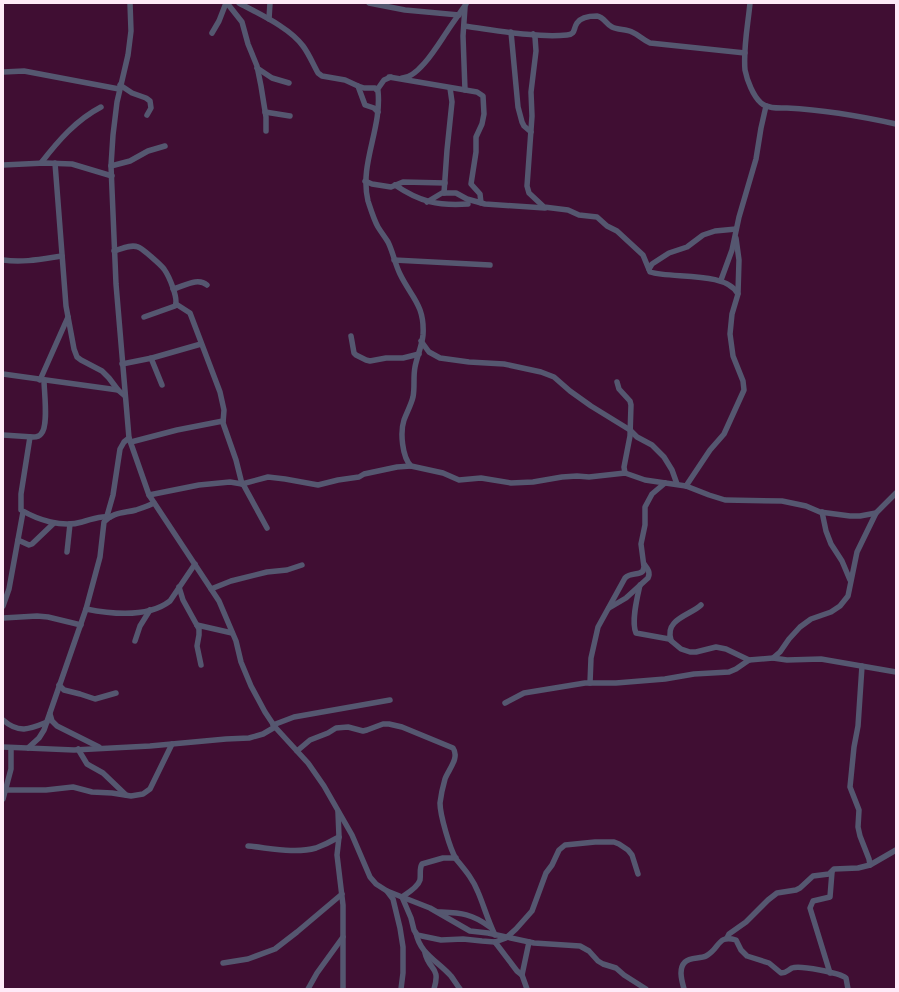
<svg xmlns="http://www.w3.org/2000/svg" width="899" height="992" viewBox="0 0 899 992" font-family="Helvetica,sans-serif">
<rect width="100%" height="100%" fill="#400e33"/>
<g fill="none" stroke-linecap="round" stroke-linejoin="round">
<!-- street -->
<g stroke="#555770" stroke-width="5.5">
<polyline points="130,3 131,31 128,55 117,102 113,135 111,166 116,284 129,438 149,495 219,601 236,641 241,662 251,686 265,712 275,727 308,763 324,786 352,835 370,877 376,884 387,891 393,899 400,928 403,947 403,973 401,989"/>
<polyline points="227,3 242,22 248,44 257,66 261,86 266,117 266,131"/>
<path d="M239 3C259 14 289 27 303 46 309 54 313 64 318 73L322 76 345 80 358 86 364 88H375L378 91C382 129 359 164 368 201 371 210 374 220 378 227 381 232 385 237 388 242 393 252 395 264 400 274 411 297 425 305 423 335 422 346 417 356 415 367 413 377 415 387 413 397 411 405 407 412 404 420 400 432 402 457 411 466L443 473 459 480 481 478 511 483 533 482 562 477 577 476 589 477 625 473 645 480 686 486 709 495 725 500 782 501 806 506 820 512 850 516H860L876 513 896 493"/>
<polyline points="369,3 405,10 459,15"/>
<path d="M750 3C748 25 743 48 745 70 747 80 753 96 761 103 768 109 779 108 787 108 824 110 860 116 896 124"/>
<polyline points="269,19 270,3"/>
<path d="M464 26C495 30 536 38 567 35 576 34 573 29 577 23 581 17 591 16 597 16 604 17 606 24 612 27 618 30 626 29 632 32 639 35 643 40 650 43L745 53"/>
<polyline points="511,32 518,107 522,122 524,126 531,132"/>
<polyline points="212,33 219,21 226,3"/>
<path d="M533 34 535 37 536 51 531 92 532 116 527 186 529 193 544 207 568 210 579 215 597 217 607 226 617 231 643 255 650 272C672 279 726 271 738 294L732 314 730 334 733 356 743 381 744 390 724 434 710 450 686 486"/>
<polyline points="257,68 272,78 289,83"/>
<polyline points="3,72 24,71 119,89"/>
<polyline points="389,77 477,92 483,96 484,114 482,124 476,137 476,152 471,184 480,194 481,203"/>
<path d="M402 78C419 78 439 43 448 30 454 21 460 13 466 4"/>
<polyline points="120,85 132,93 146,98 150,101 151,108 147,115"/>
<polyline points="358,86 365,105 374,108 378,112"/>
<polyline points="377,90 384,80 391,77"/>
<polyline points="465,90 463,36 465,7"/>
<polyline points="265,112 290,116"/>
<path d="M41 163C58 141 76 120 101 107"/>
<polyline points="55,163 66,306 74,349 77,357 81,360 102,371 109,378 118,390 125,396"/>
<polyline points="3,165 45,163 72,164 112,176"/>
<polyline points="111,166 130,161 148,151 165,146"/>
<polyline points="365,181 372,184 391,187 403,182 445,183"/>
<path d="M395 185C420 202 438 206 468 204"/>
<polyline points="444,193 447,150 452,102 450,88"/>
<polyline points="427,202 442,193 456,193 467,199 485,204 545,208"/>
<polyline points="736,238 739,260 738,293"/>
<path d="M114 251C121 249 131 244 138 247 142 248 161 265 164 269 169 276 179 299 175 306L144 317"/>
<path d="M3 260C23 263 42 259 62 256"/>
<polyline points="394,260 490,265"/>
<polyline points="649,269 652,264 669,253 687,247 703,235 715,231 736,229"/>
<polyline points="721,280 732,250 739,217 756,159 761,128 766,106"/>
<path d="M173 289C184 286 198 277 207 285"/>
<polyline points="176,304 190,313 220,392 224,410 223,423 236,460 242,484"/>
<polyline points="351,336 354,353 356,355 366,360 370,361 386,358 403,358 419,354"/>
<polyline points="421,341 429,352 440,358 469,362 504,364 541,372 554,377 570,391 591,406 630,430 637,437 652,445 664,457 672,470 677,484"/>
<polyline points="151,358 162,385"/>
<polyline points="122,364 152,358 201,344"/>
<polyline points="3,374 118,390"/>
<polyline points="40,380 68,317"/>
<polyline points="617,382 619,389 630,401 631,405 630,436 624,467 625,473"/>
<path d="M3 435 33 437C36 437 39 437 41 434 49 426 44 392 44 380"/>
<path d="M30 437 21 494V510C38 520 62 528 82 522 91 520 100 515 110 517"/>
<polyline points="131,442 177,430 223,421"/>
<polyline points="243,484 267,528"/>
<polyline points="149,495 199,485 230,482 242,484 268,477 285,479 318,485 338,480 359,477 364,474 397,467 411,466"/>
<polyline points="822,512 826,531 831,544 842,561 850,580"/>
<polyline points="107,516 113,495 120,449 124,442 129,438"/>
<polyline points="18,540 29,545 32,544 54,523"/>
<polyline points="67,552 70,524"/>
<path d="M640 585C637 598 631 622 636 633L669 639 681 649 690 652H696L716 647 726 649 749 660"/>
<polyline points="179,587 183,600 199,629 199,635 197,646 201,665"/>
<polyline points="211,589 231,581 267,572 287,570 302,565"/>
<polyline points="3,606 9,589 23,512"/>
<path d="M609 608 626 598 648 578C651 572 647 568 644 564"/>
<path d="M86 609C111 614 148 618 170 601L195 564"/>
<polyline points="3,618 37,616 48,617 81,625"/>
<polyline points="197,625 232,633"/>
<path d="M671 640C664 619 691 615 701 605"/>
<polyline points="135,641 140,626 150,610"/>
<polyline points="773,658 787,660 821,659 896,672"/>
<path d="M590 683 591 658 598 627 625 578C631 572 638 576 643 571L644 567 641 544 645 525V507L652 494 665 483"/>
<polyline points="59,685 64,690 80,694 95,699 116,693"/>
<polyline points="505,703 524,693 585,683 616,683 665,679 694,674 729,672 736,669 749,660 773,658 780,652 789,639 800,627 811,619 831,612 840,606 848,596 857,552 876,513"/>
<polyline points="50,714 52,721 57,726 99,747"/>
<path d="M3 720C19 734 30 729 47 722"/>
<polyline points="273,725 294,717 390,700"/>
<polyline points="3,747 74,750 150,746 226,739 249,738 263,734 275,727"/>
<path d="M28 748 39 738 44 730 86 609 100 557 104 522C113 512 125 513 136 510 142 508 148 506 154 503"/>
<polyline points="78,749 87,764 103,773 126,795"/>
<path d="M297 751 310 740 328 733 336 728 348 727 363 731 367 730 383 724H389L402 727 453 748C460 758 448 770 445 779 443 786 441 795 440 803 440 815 450 849 456 859 465 870 473 879 478 892 484 906 488 921 495 935"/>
<polyline points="6,790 46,790 73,787 92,792 112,793 131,796 143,794 150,789 172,744"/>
<polyline points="3,799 11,769 11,748"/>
<polyline points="338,812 339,837 337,855 343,905 343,989"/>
<path d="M248 846C270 848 295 854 316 848 324 845 332 841 339 837"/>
<polyline points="870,865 896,850"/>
<polyline points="387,891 402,897 411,918 414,930 417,935 441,940 463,939 482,941 495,942 506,938 516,929 532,911 546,873 552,865 559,850 565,845 595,842 614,842 619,844 628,850 632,855 638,874"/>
<polyline points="402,897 430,908 470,931 488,933 534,943 580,946 589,951 598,961 603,964 616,968 624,975 646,989"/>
<path d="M402 897C408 893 418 887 420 880 421 874 419 869 422 864L443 858H456"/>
<path d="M439 912C461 913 471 913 490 927"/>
<path d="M416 933C420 954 438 961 451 976 454 980 457 985 460 989"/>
<polyline points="727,938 729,934 746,922 768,900 777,893 796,890 800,888 813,876 829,874 834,869 858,868 870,865 869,859 860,836 858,827 859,810 850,787 854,747 858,726 862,666"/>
<polyline points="495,942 517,971 522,975"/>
<path d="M425 953C429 971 441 966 434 989"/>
<polyline points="223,963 248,959 275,949 297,932 342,894"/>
<polyline points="830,973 810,908 813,901 830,897 832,872"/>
<polyline points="308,989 317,973 343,937"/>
<polyline points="527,989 522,975 529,942"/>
<path d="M684 989C682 981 678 969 685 962 690 957 700 959 706 956 720 949 717 934 736 940L741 950 747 956 769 963 781 973C787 973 788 970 792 968 800 965 840 973 846 978L848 989"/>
</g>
</g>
<!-- border -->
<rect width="899" height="992" fill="none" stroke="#feeaf7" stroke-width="8"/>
</svg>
